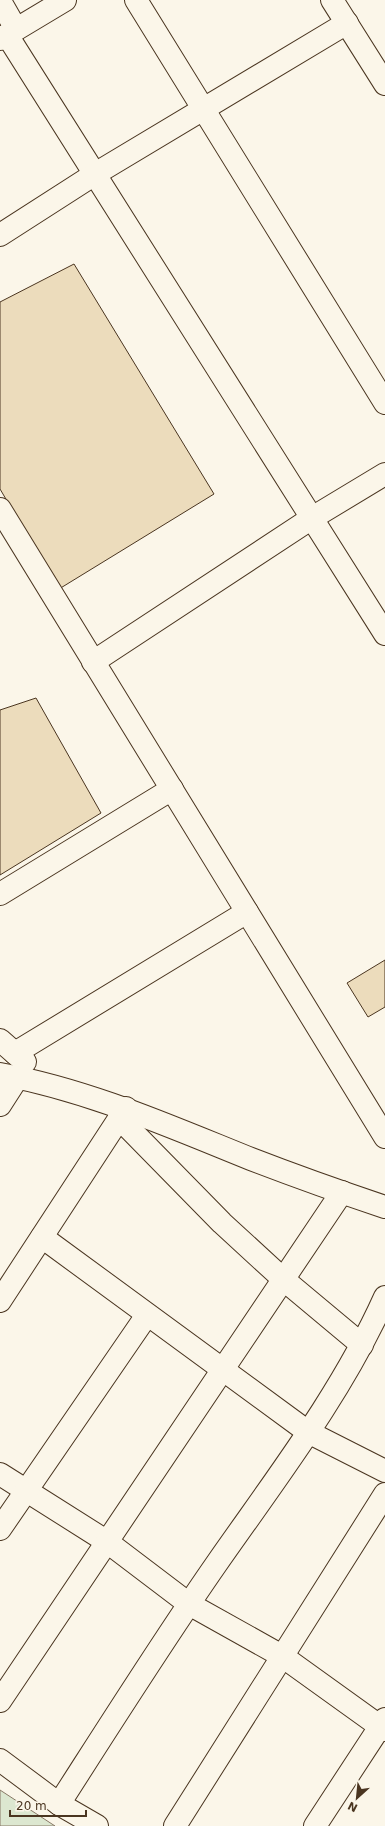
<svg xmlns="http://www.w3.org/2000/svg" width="385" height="1826" viewBox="0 0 385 1826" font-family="'DejaVu Sans',sans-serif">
<rect width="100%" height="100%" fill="#fbf6e9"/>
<!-- green -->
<polygon fill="#dce7d0" stroke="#887966" points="0,1790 55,1826 0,1826"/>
<!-- building -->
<g fill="#ecdcbc" stroke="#4a3520">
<polygon points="74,264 214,494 59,589 0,489 0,302"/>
<polygon points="36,698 101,813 0,875 0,710"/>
<polygon points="385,960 385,1007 368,1017 347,983"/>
</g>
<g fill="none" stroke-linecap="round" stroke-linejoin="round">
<defs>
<g id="street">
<polyline points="136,0 385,403"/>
<polyline points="0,1 16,29"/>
<polyline points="7,35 385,634"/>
<polyline points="0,235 95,174 347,23"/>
<polyline points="93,662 312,518 385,474"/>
<polyline points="0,1105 18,1077"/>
<polyline points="119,1118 222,1223 283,1279 362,1345"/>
<polyline points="42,1237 308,1432 385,1471"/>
<polyline points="0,1301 126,1108"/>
<polyline points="0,1474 106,1541 189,1604 282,1656 385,1730"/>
<polyline points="0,1529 147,1315"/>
<polyline points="0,1701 342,1192"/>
<polyline points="0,1760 59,1804 97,1826"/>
<path d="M59 1804C111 1723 162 1642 217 1563 277 1477 342 1393 385 1297"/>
<polyline points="175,1826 385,1494"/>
<polyline points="315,1826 385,1719"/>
</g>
<g id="secondary">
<polyline points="332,0 385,84"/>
<polyline points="0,509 385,1137"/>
<polyline points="0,894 172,789"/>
<polyline points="0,1040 25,1062"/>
<polyline points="15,1053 247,912"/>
<path d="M0 1074C88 1090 169 1126 251 1159 295 1176 340 1192 385 1207"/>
</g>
<polyline id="primary" points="0,39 65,0"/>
</defs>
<!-- street casing -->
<use href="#street" stroke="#4a3520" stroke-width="24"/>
<!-- secondary casing -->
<use href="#secondary" stroke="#4a3520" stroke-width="24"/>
<!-- primary casing -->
<use href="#primary" stroke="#4a3520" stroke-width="24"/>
<!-- street -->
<use href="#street" stroke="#fbf6e9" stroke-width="22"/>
<!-- secondary -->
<use href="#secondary" stroke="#fbf6e9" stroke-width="22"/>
<!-- primary -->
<use href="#primary" stroke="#fbf6e9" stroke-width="22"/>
</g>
<!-- north arrow -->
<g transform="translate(357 1798) rotate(207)" stroke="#fbf6e9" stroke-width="3" paint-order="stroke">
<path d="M0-3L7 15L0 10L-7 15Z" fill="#4a3520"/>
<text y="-6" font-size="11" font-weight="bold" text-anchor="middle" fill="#4a3520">N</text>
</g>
<!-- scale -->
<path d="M10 1810v6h76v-6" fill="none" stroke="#4a3520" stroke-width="2"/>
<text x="16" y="1810" font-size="12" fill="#4a3520" stroke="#fbf6e9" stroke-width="3" paint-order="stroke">20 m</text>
</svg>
